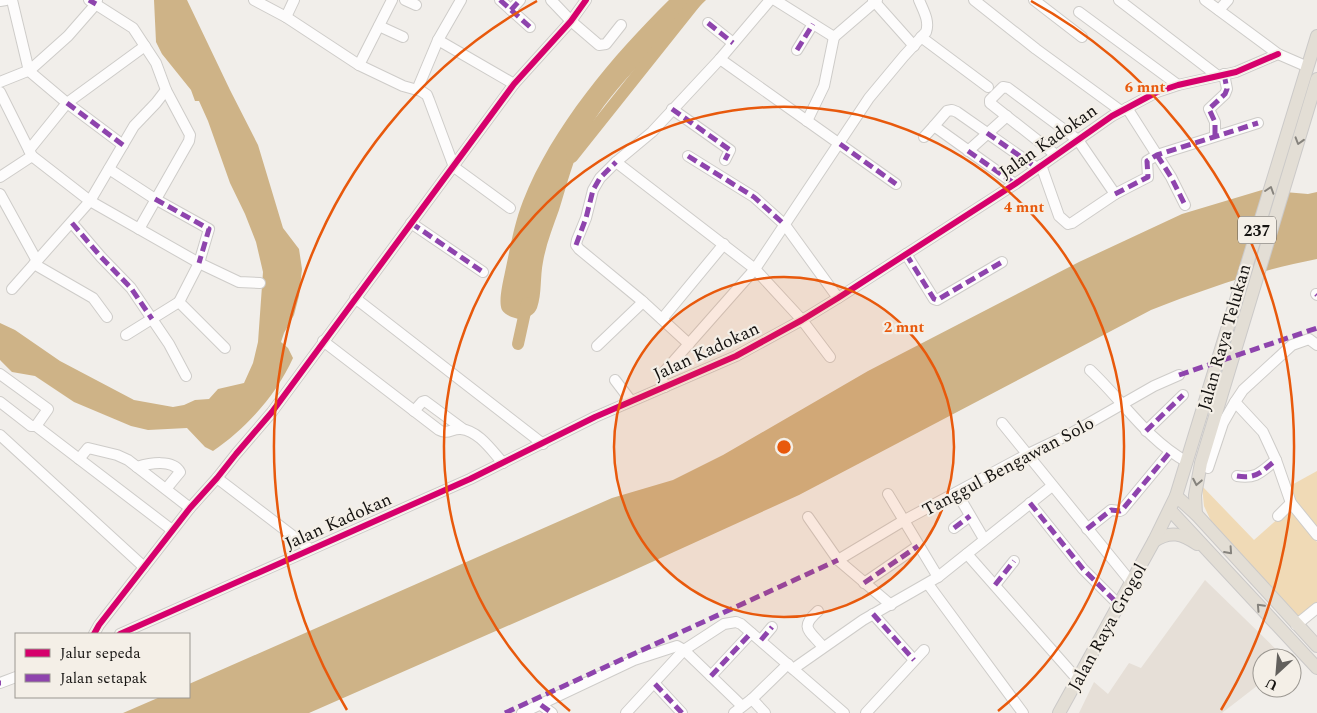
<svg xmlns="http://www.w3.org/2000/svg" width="1317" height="713" viewBox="0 0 1317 713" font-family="Spectral,serif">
<rect width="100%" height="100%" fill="#f1eeea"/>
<!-- built -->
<polygon fill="#e6dfd7" points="1205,580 1285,658 1262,658 1262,682 1222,713 1079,713 1094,682 1108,694 1129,663 1141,668"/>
<!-- green -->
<g fill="#f0dab6">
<polygon points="1317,471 1317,533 1299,510 1288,487"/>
<polygon points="1202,486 1254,540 1289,509 1317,542 1317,610 1302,622 1216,532 1204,506"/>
</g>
<!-- water -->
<g fill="#ceb387">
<path d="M154 0H187L230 90 258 145 283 228 299 249 302 269 299 296 294 315 284 333 281 342 288 348 293 358C277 394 246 429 213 451L205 447 187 428 148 430 131 426 74 402 35 376 12 372 0 360V323L15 330 60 361 134 400 173 407 184 405 195 400 209 399 218 389 244 383 253 363 258 342 263 272 256 242 245 214 230 183 208 121 199 101H195L191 90 162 54 156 42Z"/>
<path d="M669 0H706C665 40 614 83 586 134 573 158 567 185 559 210 553 227 546 244 543 262 540 276 542 294 537 308 534 316 523 321 515 318 511 317 504 314 502 310 498 302 503 282 505 272 510 249 514 224 523 201 552 127 613 55 669 0Z"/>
<path d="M1262 190 1308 194 1317 192V259C1260 270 1205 289 1151 310L799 495 619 577 309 713H123L160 697H189V684L612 498 673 480 723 455 868 371 1079 262 1182 214Z"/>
</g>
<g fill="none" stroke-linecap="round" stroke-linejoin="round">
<!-- river -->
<g stroke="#ceb387" stroke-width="12">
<polyline points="572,157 697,0"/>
<polyline points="518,344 527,303"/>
</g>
<defs>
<g id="minor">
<polyline points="12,0 29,71 67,103 123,145"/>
<polyline points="89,0 133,28 156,63 166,90 190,135 189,141 139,229"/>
<polyline points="254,0 286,17 359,65 403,86 421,91 427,95 429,100 454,167 510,208"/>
<polyline points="405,0 416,5"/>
<polyline points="500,0 530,27"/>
<polyline points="551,0 571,21 599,45 606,44 621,25"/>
<polyline points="775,0 834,37 877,0"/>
<polyline points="873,0 914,46"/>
<polyline points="974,0 1036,49 1121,111"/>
<polyline points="1034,0 1082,37"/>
<polyline points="1119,0 1218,76"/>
<polyline points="1205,0 1278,54 1308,67"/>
<polyline points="0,1 6,0"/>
<polyline points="511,10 520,0"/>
<polyline points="1219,10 1228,0"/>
<polyline points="1079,12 1178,85"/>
<polyline points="286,17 294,0"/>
<polyline points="708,23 733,43"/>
<polyline points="379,26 403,37"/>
<polyline points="921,37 988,87"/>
<polyline points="438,40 514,84"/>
<polyline points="797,50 813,24"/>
<polyline points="720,59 896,184"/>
<polyline points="359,65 392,0"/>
<polyline points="0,82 30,70 68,36 96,4 97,0"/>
<polyline points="417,90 438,40 461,0"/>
<polyline points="0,92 32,156 90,201 199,263 239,282 260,283"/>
<polyline points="1127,108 1171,177 1185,205"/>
<polyline points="672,109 730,150 725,160"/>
<polyline points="807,121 824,86 834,37"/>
<polyline points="1215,135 1215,122 1209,109 1225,94 1227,89 1224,74"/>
<polyline points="924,137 934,126"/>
<polyline points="29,150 67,103 145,46"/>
<polyline points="968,151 1007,116"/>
<polyline points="688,156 754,197 785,225 838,298"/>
<polyline points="616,162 755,269 802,320 830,357"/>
<polyline points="1041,165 1059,216 1068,224 1072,223 1115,194 1078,140 1008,88 1003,87 990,100 990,103 1056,155"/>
<polyline points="109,169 155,199 209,229 199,263 179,302 225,348"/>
<polyline points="0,177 32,156"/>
<polyline points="1015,184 934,126 947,111 952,110 957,112 1037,168"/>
<polyline points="0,194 37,261"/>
<polyline points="1115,194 1148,177 1147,161 1157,155 1258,123"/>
<polyline points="72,223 101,257 131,288 169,344 186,376"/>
<polyline points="411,223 483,272"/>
<polyline points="906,254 934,299 937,300 1002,262"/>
<polyline points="34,264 93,298 107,317"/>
<polyline points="12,289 90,201 134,126 156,103 166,90"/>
<polyline points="1316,294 1317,295"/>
<polyline points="355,298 543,444"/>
<polyline points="662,319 724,244"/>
<polyline points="126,335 179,302"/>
<path d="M323 341 439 430C448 435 452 428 461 429 479 431 492 451 503 463"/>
<polyline points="689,344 641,300 579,249 576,245 577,240 586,218 593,190 600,178 616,162 652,132 720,59 770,0"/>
<polyline points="1317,345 1309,339 1292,345 1243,390 1235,402 1263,432 1276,460 1291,503 1317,535"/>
<polyline points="597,346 643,302"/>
<path d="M1090 370C1123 401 1146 439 1187 462"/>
<polyline points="0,374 48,409 36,426"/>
<polyline points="615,380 631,401"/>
<path d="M665 387 662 379 664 372 755 269 869 98 904 56 926 32C930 21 923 10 919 0"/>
<polyline points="0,402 31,426 36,426 172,530"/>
<polyline points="414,411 422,402 425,401 463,429"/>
<polyline points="1002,423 1131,582"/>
<polyline points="1146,431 1183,395"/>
<polyline points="0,435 144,567"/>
<polyline points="79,459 88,448 117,455 128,460 190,508"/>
<path d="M137 467C150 463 173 459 180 472L166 489"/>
<polyline points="1208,468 1223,423 1235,402"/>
<path d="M1237 476C1257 479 1261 472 1276 460"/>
<polyline points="217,478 310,549"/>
<polyline points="957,493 984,539"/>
<polyline points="888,494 938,577"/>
<polyline points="1030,503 1083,569 1118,604"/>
<polyline points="1278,516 1291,503"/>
<polyline points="808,517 838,560 891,605"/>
<polyline points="954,528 970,516"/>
<polyline points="1087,529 1111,510 1120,511 1122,510 1170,452"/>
<polyline points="967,554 1078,680"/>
<polyline points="838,560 903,521 1026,455 1070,434 1154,386 1179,375"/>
<polyline points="864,583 918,546"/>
<polyline points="928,584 1023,713"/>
<polyline points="995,585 1014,561"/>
<path d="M818 611C799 628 809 630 823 647"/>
<polyline points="873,614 914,660"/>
<polyline points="1296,625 1317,608"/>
<polyline points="94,634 99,625 190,508 217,478 236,454 272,412 514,84 571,21 586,0"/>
<polyline points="120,634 470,479 595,417 736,356 802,320 838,298 1015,184 1112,116 1157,92 1178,85 1236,72 1278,54"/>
<polyline points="761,640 772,627"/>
<polyline points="793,669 863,620 938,577 1052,486"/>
<polyline points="711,676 751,633"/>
<polyline points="0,683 16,677"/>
<polyline points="655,684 682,713"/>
<polyline points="752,699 765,713"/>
<polyline points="541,705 552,713"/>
<polyline points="522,713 634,660 677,646 684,650 742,706"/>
<polyline points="626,713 684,650 724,624 736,622 741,624 844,713"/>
<polyline points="734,713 752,699 788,664"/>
<polyline points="866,713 924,650"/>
</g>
<g id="major">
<polyline points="1176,496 1196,514 1317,646"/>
<polyline points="1170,510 1317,668"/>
<polyline points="1196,514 1195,495 1201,463 1317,79"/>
<path d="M1154 541C1171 530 1182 534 1197 544"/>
<polyline points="1059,713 1154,541 1176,496 1317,36"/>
</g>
</defs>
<!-- minor casing -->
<use href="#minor" stroke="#ceccc9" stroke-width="12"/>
<!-- major casing -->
<use href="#major" stroke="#cbc9c8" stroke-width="14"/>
<!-- minor -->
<use href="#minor" stroke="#fdfcfc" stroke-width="10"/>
<!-- major -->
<use href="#major" stroke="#e3ded5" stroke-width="12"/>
<!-- quiet -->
<g stroke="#8e44ad" stroke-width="5" stroke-dasharray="10 5" stroke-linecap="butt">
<polyline points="89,0 96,4"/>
<polyline points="500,0 530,27"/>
<polyline points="511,10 520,0"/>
<polyline points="708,23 733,43"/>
<polyline points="797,50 813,24"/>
<polyline points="67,103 123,145"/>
<polyline points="672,109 730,150 725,160"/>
<polyline points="987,133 1037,168"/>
<polyline points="1215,135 1215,122 1209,109 1225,94 1227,89 1224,74"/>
<polyline points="840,144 896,184"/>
<polyline points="968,151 1015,184"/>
<polyline points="1157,155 1171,177 1185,205"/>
<polyline points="688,156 754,197 785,225"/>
<polyline points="1115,194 1148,177 1147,161 1157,155 1258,123"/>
<polyline points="155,199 209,229 199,263"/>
<polyline points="72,223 101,257 131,288 152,319"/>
<polyline points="411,223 483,272"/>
<polyline points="576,245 586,218 593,190 600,178 616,162"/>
<polyline points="906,254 934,299 937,300 1002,262"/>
<polyline points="1316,294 1317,295"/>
<polyline points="1179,375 1317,328"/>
<polyline points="1146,431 1183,395"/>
<path d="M1237 476C1257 479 1261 472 1276 460"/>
<polyline points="1030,503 1083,569 1118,604"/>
<polyline points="954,528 970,516"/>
<polyline points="1087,529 1111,510 1120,511 1122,510 1170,452"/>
<polyline points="864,583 918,546"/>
<polyline points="995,585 1014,561"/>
<polyline points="873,614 914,660"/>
<polyline points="761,640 772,627"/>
<polyline points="711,676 751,633"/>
<polyline points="0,683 1,683"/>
<polyline points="655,684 682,713"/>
<polyline points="541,705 552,713"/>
<polyline points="505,713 838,560"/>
</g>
<defs>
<g id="cycleway">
<polyline points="94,634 99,625 190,508 217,478 236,454 272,412 514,84 571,21 586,0"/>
<polyline points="120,634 470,479 595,417 736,356 802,320 838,298 1015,184 1112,116 1157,92 1178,85 1236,72 1278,54"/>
</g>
</defs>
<!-- cycleway casing -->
<use href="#cycleway" stroke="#f4efe7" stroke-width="9"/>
<!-- cycleway -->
<use href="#cycleway" stroke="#d6006c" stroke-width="6"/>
</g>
<!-- one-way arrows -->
<defs><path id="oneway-chevron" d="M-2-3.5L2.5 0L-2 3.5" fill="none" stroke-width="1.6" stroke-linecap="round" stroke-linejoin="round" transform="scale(1.25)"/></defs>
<g stroke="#86837d">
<use href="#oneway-chevron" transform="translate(1299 141) rotate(107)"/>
<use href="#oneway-chevron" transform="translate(1270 190) rotate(-72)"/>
<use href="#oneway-chevron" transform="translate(1197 482) rotate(101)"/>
<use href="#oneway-chevron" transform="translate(1229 551) rotate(48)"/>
<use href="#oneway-chevron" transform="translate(1260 607) rotate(-133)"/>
</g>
<!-- distance rings -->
<circle cx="784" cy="447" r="170" fill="#e8590c" fill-opacity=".12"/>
<g fill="none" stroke="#e8590c" stroke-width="2.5">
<circle cx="784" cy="447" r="170"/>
<path d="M570 711A340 340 0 1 1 998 711"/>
<path d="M347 710A510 510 0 0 1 537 1M1031 1A510 510 0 0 1 1221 710"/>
</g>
<g text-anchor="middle" stroke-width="4.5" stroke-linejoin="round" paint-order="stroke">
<!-- shield labels -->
<rect fill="#f4efe7" stroke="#585551" stroke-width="1" x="1238" y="216.5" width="38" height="27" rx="4"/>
<g font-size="16" font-weight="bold" fill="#151311">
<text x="1257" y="236">237</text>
</g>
<!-- street labels -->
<g font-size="18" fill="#151311" stroke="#f4efe7">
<text transform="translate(1048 141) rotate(-35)" y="6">Jalan Kadokan</text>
<text transform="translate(1224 337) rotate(-74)" y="6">Jalan Raya Telukan</text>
<text transform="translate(706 351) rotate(-25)" y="6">Jalan Kadokan</text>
<text transform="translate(1008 466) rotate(-28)" y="6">Tanggul Bengawan Solo</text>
<text transform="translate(338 521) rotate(-24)" y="6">Jalan Kadokan</text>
<text transform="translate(1107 627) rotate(-61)" y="6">Jalan Raya Grogol</text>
</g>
</g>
<circle cx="784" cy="447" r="8" fill="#e8590c" stroke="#f4efe7" stroke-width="2.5"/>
<g font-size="15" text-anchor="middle" font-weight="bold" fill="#e8590c" stroke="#f4efe7" stroke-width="4.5" stroke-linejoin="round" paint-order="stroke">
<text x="1145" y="92">6 mnt</text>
<text x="1024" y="212">4 mnt</text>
<text x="904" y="332">2 mnt</text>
</g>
<!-- legend -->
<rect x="15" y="633" width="175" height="65" fill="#f4efe7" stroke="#9b9791"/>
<rect x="25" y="649" width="25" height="8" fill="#d6006c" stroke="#9b9791"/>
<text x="60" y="658" font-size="15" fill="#151311">Jalur sepeda</text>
<rect x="25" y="674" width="25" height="8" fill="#8e44ad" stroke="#9b9791"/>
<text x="60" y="683" font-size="15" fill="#151311">Jalan setapak</text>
<!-- north arrow -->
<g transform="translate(1277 673) rotate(206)"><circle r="24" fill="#f4efe7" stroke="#9b9791"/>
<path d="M0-4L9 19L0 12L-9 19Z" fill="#62605d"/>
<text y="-8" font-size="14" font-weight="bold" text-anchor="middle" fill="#151311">U</text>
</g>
</svg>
